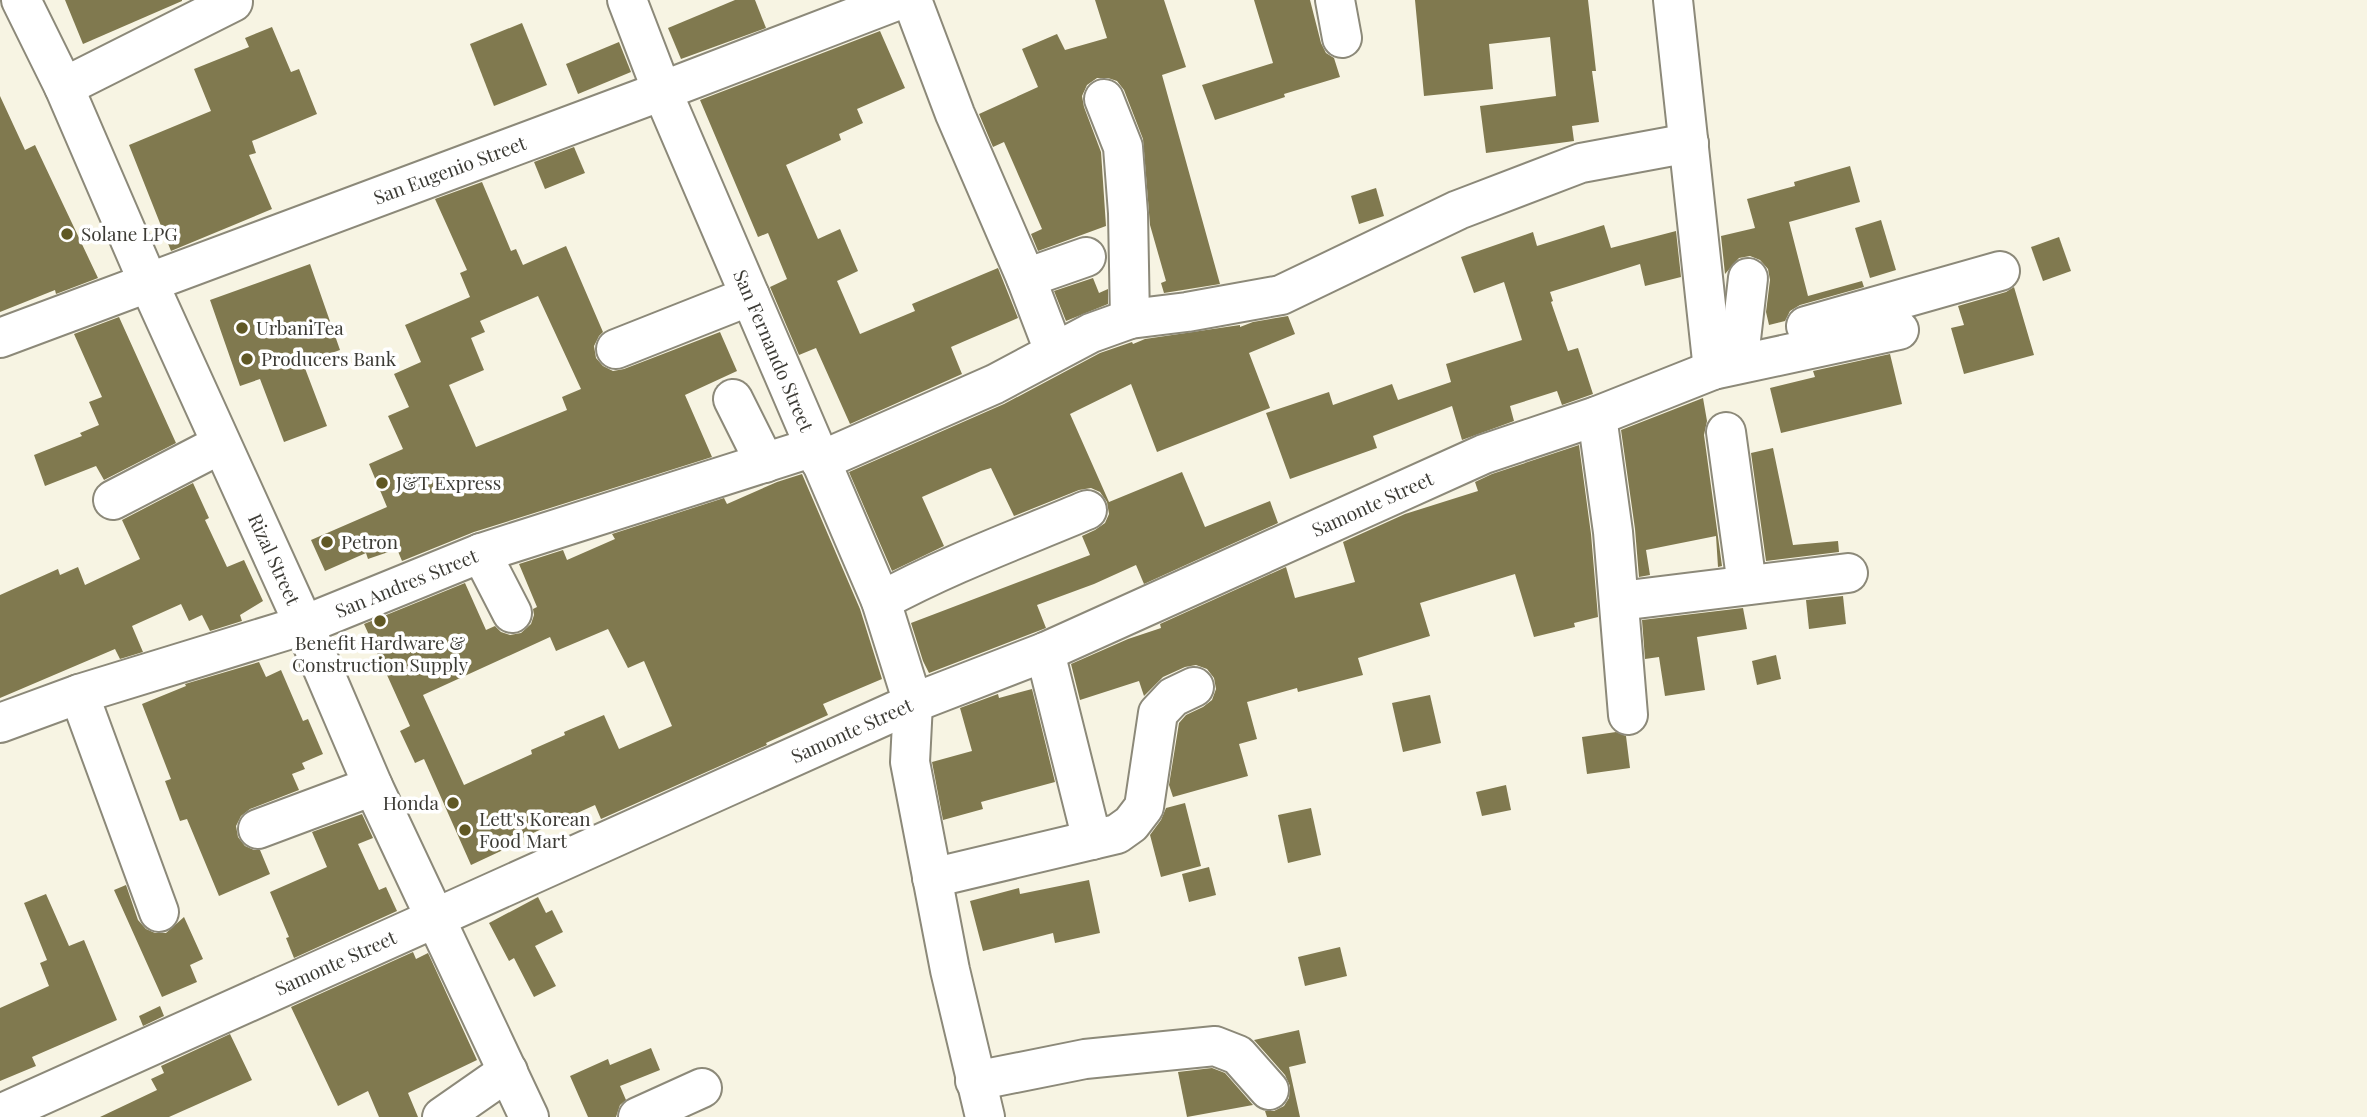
<svg xmlns="http://www.w3.org/2000/svg" width="2367" height="1117" viewBox="0 0 2367 1117" font-family="'Playfair Display',serif">
<rect width="100%" height="100%" fill="#f7f4e3"/>
<!-- building -->
<g fill="#80794f" fill-rule="evenodd">
<polygon points="65,0 182,0 182,1 83,44"/>
<polygon points="735,0 755,0 766,28 681,59 668,28"/>
<polygon points="1095,0 1164,0 1186,67 1162,75 1220,284 1164,293 1161,283 1166,281 1150,225 1143,139 1124,90 1117,81 1108,78 1097,78 1087,85 1082,96 1084,107 1101,152 1106,226 1038,251 1031,234 1042,229 1004,142 993,147 979,114 1038,87 1022,49 1057,34 1065,50 1107,38"/>
<polygon points="1254,0 1310,0 1321,43 1326,53 1334,58 1340,77 1284,94 1285,97 1215,120 1202,85 1273,63"/>
<polygon points="1415,0 1588,0 1596,71 1592,71 1599,122 1572,126 1574,141 1486,153 1480,106 1556,96 1550,37 1489,44 1493,89 1424,96"/>
<polygon points="522,23 547,85 494,106 470,44"/>
<polygon points="272,27 291,72 299,69 317,114 252,141 256,153 249,155 272,209 171,251 129,145 211,111 194,69 249,47 245,38"/>
<polygon points="880,31 905,88 857,109 863,123 839,134 841,140 786,165 818,239 840,229 858,271 837,281 860,334 915,311 912,304 998,268 1018,318 951,347 962,374 850,424 816,348 799,355 770,287 787,279 768,233 758,237 700,100"/>
<polygon points="619,42 631,72 578,94 566,64"/>
<polygon points="0,96 25,150 35,145 98,278 56,294 55,290 0,312"/>
<polygon points="574,147 585,173 545,189 534,162"/>
<polygon points="1850,166 1860,202 1789,222 1808,296 1862,281 1864,287 1800,305 1790,311 1785,321 1769,325 1766,312 1770,280 1768,269 1760,260 1750,256 1739,258 1725,274 1721,236 1755,228 1747,199 1795,186 1794,182"/>
<path d="M482 182 511 251 516 249 523 265 566 246 603 332 599 336 594 346 596 358 603 366 613 371 624 369 720 332 737 371 685 395 712 457 474 532 402 561 397 549 368 559 366 553 325 571 311 540 387 507 369 464 403 449 388 416 409 407 394 374 421 362 405 325 470 297 460 273 467 270 435 199ZM538 296 581 389 562 397 567 410 476 447 449 385 484 370 471 338 485 332 480 321Z"/>
<polygon points="1376,188 1384,216 1359,224 1351,196"/>
<polygon points="1881,220 1896,270 1870,278 1855,228"/>
<polygon points="1604,225 1611,248 1676,231 1681,277 1645,286 1640,264 1550,292 1553,301 1551,302 1568,351 1578,348 1593,394 1562,405 1557,391 1510,406 1514,421 1462,440 1452,406 1373,436 1377,448 1290,479 1266,413 1329,392 1333,405 1392,384 1398,400 1451,382 1446,364 1522,340 1504,282 1474,293 1461,257 1533,232 1537,246"/>
<polygon points="2059,237 2071,271 2043,281 2031,247"/>
<polygon points="310,264 340,350 303,363 327,426 284,442 260,379 240,386 210,300"/>
<polygon points="1093,278 1099,293 1108,289 1108,304 1066,321 1054,291"/>
<polygon points="2014,287 2034,355 1964,374 1951,328 1964,325 1958,306 2006,292"/>
<polygon points="1288,316 1295,334 1249,353 1270,408 1157,452 1131,384 1070,414 1109,502 1182,472 1205,527 1270,501 1278,523 1144,584 1136,565 1094,584 1037,605 1046,628 929,673 923,661 911,623 1090,555 1082,536 1095,530 1105,523 1109,514 1107,502 1100,492 1091,488 1079,490 1014,516 991,468 981,471 922,497 944,546 892,571 849,472 1004,404 1100,353 1132,342 1133,344 1145,339 1240,325 1240,327 1253,322"/>
<polygon points="119,317 176,443 104,480 96,466 45,486 34,455 82,436 80,433 99,425 89,402 102,397 74,334"/>
<polygon points="1890,354 1902,404 1781,433 1770,388 1815,377 1813,371"/>
<polygon points="1703,398 1707,421 1704,435 1722,566 1718,567 1716,536 1646,550 1650,575 1639,577 1635,529 1621,430"/>
<polygon points="1579,445 1591,534 1598,617 1574,623 1575,627 1534,637 1515,574 1420,603 1430,636 1358,658 1363,675 1298,692 1297,688 1247,702 1257,739 1239,744 1248,776 1173,797 1169,785 1179,723 1186,715 1203,707 1212,700 1216,689 1214,678 1207,669 1196,665 1185,667 1163,677 1144,696 1139,681 1080,700 1071,664 1128,639 1161,628 1160,624 1286,567 1295,598 1355,582 1343,542 1405,514 1478,491 1475,482 1492,474"/>
<polygon points="1773,448 1793,545 1838,541 1839,552 1766,561 1751,453"/>
<path d="M802 474 860 609 882 679 823 704 828 715 766 743 767 745 601 819 595 805 513 842 514 845 471 865 424 759 415 763 400 731 410 726 364 624 465 583 486 630 495 626 501 632 510 635 521 633 531 624 534 615 533 609 537 607 519 564 563 550 567 560 615 539 612 534 724 498 727 504 777 482ZM608 629 628 668 644 661 672 726 619 749 604 715 564 732 565 735 531 750 532 754 464 785 423 695 550 637 556 651Z"/>
<polygon points="193,483 209,518 205,520 227,567 244,560 263,601 240,615 242,621 210,631 202,615 189,621 181,604 132,626 143,652 120,659 115,649 0,698 0,595 58,569 60,575 78,567 85,585 140,559 122,520"/>
<polygon points="1843,596 1846,624 1809,629 1806,600"/>
<polygon points="1743,608 1747,629 1697,637 1705,690 1665,696 1659,657 1645,659 1642,620"/>
<polygon points="1776,655 1781,679 1757,685 1752,661"/>
<polygon points="259,662 266,677 281,670 303,721 308,719 323,754 302,763 305,769 292,774 299,790 250,809 241,816 236,826 238,837 245,846 254,850 260,850 270,874 219,896 187,819 180,821 165,781 171,779 142,704 186,686 185,684"/>
<polygon points="1032,689 1055,782 981,802 983,809 943,820 932,762 972,751 960,708 998,694 999,698"/>
<polygon points="1430,695 1441,743 1403,752 1392,703"/>
<polygon points="1616,732 1626,736 1630,768 1587,774 1582,737"/>
<polygon points="1506,785 1511,810 1482,816 1476,792"/>
<polygon points="1185,803 1201,866 1161,877 1150,835 1161,820 1166,808"/>
<polygon points="1311,808 1321,855 1288,863 1278,815"/>
<polygon points="362,814 373,838 358,844 379,890 386,887 397,911 294,958 286,938 289,937 270,892 327,867 312,832"/>
<polygon points="1209,867 1216,895 1189,902 1182,874"/>
<polygon points="1089,880 1100,933 1055,943 1053,933 983,951 970,901 1019,888 1020,894"/>
<polygon points="126,885 138,920 146,929 155,933 166,933 184,917 203,959 190,965 197,982 162,997 114,890"/>
<polygon points="46,894 69,946 84,940 117,1020 32,1057 36,1066 0,1081 0,1008 49,986 40,963 47,960 24,903"/>
<polygon points="538,897 546,913 552,910 563,932 535,946 556,986 534,997 514,958 509,961 489,923"/>
<polygon points="1340,947 1347,976 1305,986 1298,957"/>
<polygon points="413,952 416,959 428,953 477,1060 408,1093 418,1117 379,1117 368,1091 338,1106 291,1007"/>
<polygon points="160,1006 164,1016 143,1026 139,1016"/>
<polygon points="1299,1030 1306,1063 1289,1067 1300,1117 1267,1117 1265,1111 1274,1111 1284,1106 1289,1098 1290,1086 1285,1075 1254,1040"/>
<polygon points="230,1034 252,1080 169,1117 100,1117 157,1090 151,1079 164,1073 161,1066"/>
<polygon points="651,1048 660,1070 620,1086 626,1100 620,1105 616,1117 588,1117 570,1076 608,1059 610,1065"/>
<polygon points="1212,1068 1225,1073 1253,1105 1187,1117 1178,1072"/>
</g>
<g fill="none" stroke-linecap="round" stroke-linejoin="round">
<defs>
<g id="minor">
<path id="s1" d="M627 0 662 91 881 601 913 703 910 762 950 970 985 1117"/>
<polyline points="912,0 955,114 1026,278 1054,351"/>
<polyline points="1335,0 1342,38"/>
<polyline points="1673,0 1713,370"/>
<polyline points="64,87 233,2"/>
<polyline points="1104,99 1123,147 1128,213 1130,319"/>
<polyline points="1026,278 1086,257"/>
<polyline points="1806,326 2000,271"/>
<path id="s2" d="M0 338 662 91 899 0"/>
<polyline points="1740,348 1748,278"/>
<polyline points="616,349 750,296"/>
<polyline points="733,399 765,463"/>
<polyline points="1597,416 1613,532 1628,715"/>
<polyline points="1726,432 1747,585"/>
<polyline points="820,461 995,384 1091,333 1130,319 1187,312 1281,295 1458,210 1581,163 1689,143"/>
<polyline points="113,500 221,444"/>
<polyline points="481,553 512,613"/>
<path d="M881 601C947 565 1018 539 1087 510"/>
<polyline points="1620,601 1848,573"/>
<polyline points="1045,652 1092,840"/>
<polyline points="79,694 159,912"/>
<path id="s3" d="M0 723 79 694 304 625 481 553 814 447"/>
<polyline points="258,829 373,786"/>
<polyline points="932,878 1117,834 1131,824 1144,807 1158,713 1173,697 1194,687"/>
<polyline points="975,1081 1085,1059 1215,1046 1238,1055 1269,1090"/>
<path id="s4" d="M0 1114 913 703 1045 652 1484 454 1597 416 1713 370 1899 330"/>
<polyline points="442,1117 508,1071"/>
<polyline points="638,1117 702,1088"/>
</g>
<g id="major">
<path id="s5" d="M21 0 64 87 149 284 304 625 373 786 529 1117"/>
</g>
</defs>
<!-- minor casing -->
<use href="#minor" stroke="#8c8979" stroke-width="42"/>
<!-- major casing -->
<use href="#major" stroke="#8c8979" stroke-width="42"/>
<!-- minor -->
<use href="#minor" stroke="#fff" stroke-width="38"/>
<!-- major -->
<use href="#major" stroke="#fff" stroke-width="38"/>
</g>
<!-- markers -->
<g fill="#605824" stroke="#fff" stroke-width="2.5">
<circle cx="67" cy="234" r="7"/>
<circle cx="242" cy="328" r="7"/>
<circle cx="247" cy="359" r="7"/>
<circle cx="382" cy="483" r="7"/>
<circle cx="327" cy="542" r="7"/>
<circle cx="380" cy="621" r="7"/>
<circle cx="453" cy="803" r="7"/>
<circle cx="465" cy="830" r="7"/>
</g>
<g text-anchor="middle" stroke-width="7" stroke-linejoin="round" paint-order="stroke">
<!-- street labels -->
<g font-size="19" fill="#3c3b35" stroke="#fff">
<text dy="7" stroke="none"><textPath href="#s2" startOffset="480">San Eugenio Street</textPath></text>
<text dy="7" stroke="none"><textPath href="#s1" startOffset="380">San Fernando Street</textPath></text>
<text dy="7" stroke="none"><textPath href="#s4" startOffset="1502">Samonte Street</textPath></text>
<text dy="7" stroke="none"><textPath href="#s5" startOffset="614">Rizal Street</textPath></text>
<text dy="7" stroke="none"><textPath href="#s3" startOffset="430">San Andres Street</textPath></text>
<text dy="7" stroke="none"><textPath href="#s4" startOffset="934">Samonte Street</textPath></text>
<text dy="7" stroke="none"><textPath href="#s4" startOffset="368">Samonte Street</textPath></text>
</g>
<!-- poi labels -->
<g font-size="19" fill="#3c3b35" stroke="#fff" text-anchor="start">
<text x="81" y="241">Solane LPG</text>
<text x="256" y="335">UrbaniTea</text>
<text x="261" y="366">Producers Bank</text>
<text x="396" y="490">J&amp;T Express</text>
<text x="341" y="549">Petron</text>
<text x="380" y="650" text-anchor="middle">Benefit Hardware &amp;<tspan x="380" dy="22">Construction Supply</tspan></text>
<text x="439" y="810" text-anchor="end">Honda</text>
<text x="479" y="826">Lett's Korean<tspan x="479" dy="22">Food Mart</tspan></text>
</g>
</g>
</svg>
